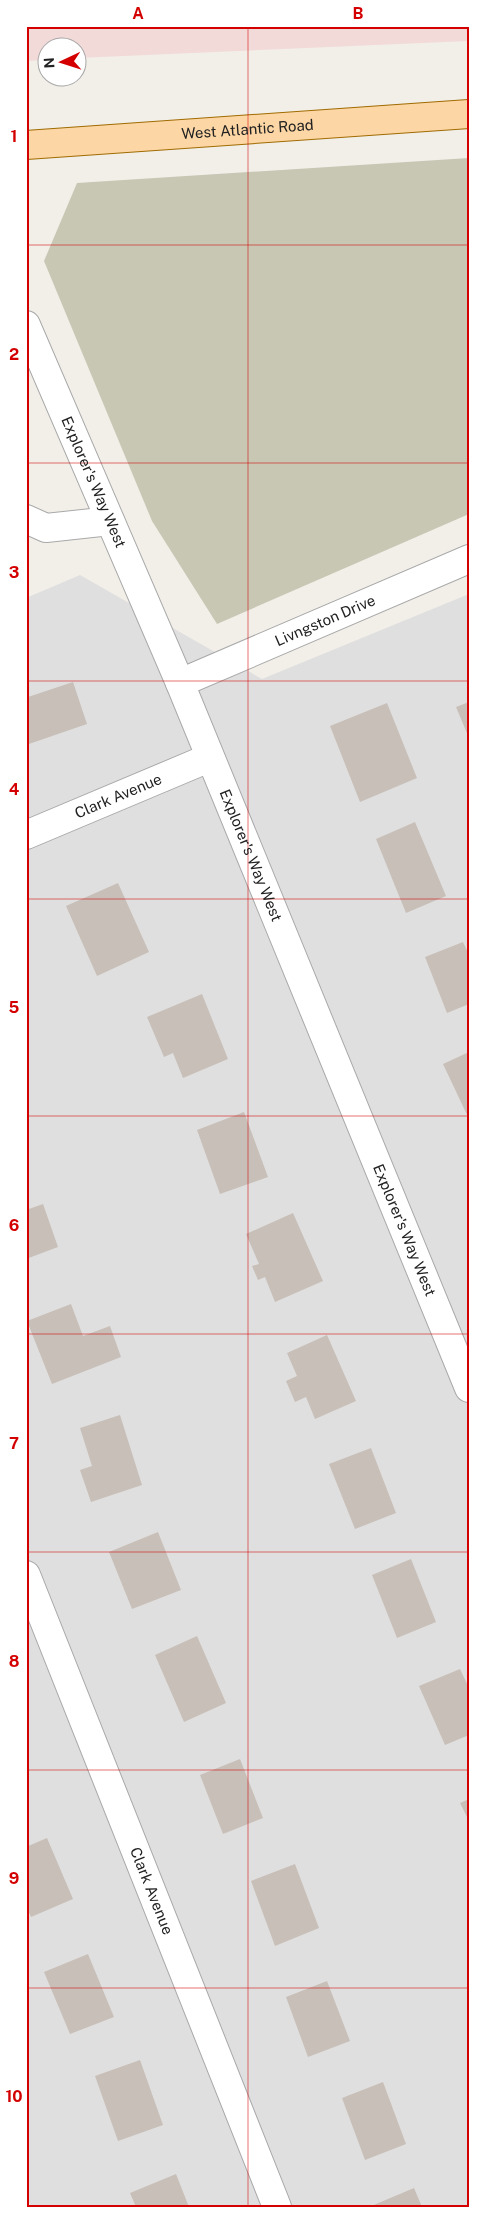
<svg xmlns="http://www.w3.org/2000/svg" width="495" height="2233" viewBox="0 0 495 2233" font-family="'Public Sans',sans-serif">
<rect width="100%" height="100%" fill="#f2efe9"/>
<!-- residential -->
<polygon fill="#e0dfdf" points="80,575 262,679 469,594 469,2207 31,2207 26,2195 26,598"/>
<!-- commercial -->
<polygon fill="#f2dad9" points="26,26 469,26 469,41 78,58 78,48 48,48 47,60 26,61"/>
<!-- construction -->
<polygon fill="#c7c7b4" points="469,158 469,514 217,624 152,521 44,261 77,183"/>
<!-- building -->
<g fill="#c7bfb8">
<polygon points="73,682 87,724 26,745 26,692 28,697"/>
<polygon points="469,702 469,738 456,707"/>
<polygon points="387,703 417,778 360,802 330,726"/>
<polygon points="415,822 446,896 406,913 376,839"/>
<polygon points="118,883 149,952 97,976 66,906"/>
<polygon points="463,942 469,955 469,1004 447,1013 425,957"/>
<polygon points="202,994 228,1059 183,1078 173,1053 164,1057 147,1017"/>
<polygon points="469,1052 469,1119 443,1064"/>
<polygon points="244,1112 268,1177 220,1194 197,1130"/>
<polygon points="43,1204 58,1247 26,1259 26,1210"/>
<polygon points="293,1213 323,1281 275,1302 265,1277 258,1280 252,1266 259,1264 246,1234"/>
<polygon points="71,1304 83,1336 110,1326 121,1357 52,1384 27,1321"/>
<polygon points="327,1335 356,1401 315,1419 306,1397 295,1402 286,1381 297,1376 287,1353"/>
<polygon points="120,1415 142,1485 91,1502 80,1470 92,1466 80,1428"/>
<polygon points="371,1448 396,1513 355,1529 329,1464"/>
<polygon points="158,1532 181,1590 132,1609 109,1552"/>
<polygon points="411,1559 436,1622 397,1638 372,1575"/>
<polygon points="197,1636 226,1703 184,1722 155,1655"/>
<polygon points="460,1669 469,1688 469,1735 445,1745 419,1686"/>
<polygon points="240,1759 263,1818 223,1834 200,1775"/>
<polygon points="469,1799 469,1821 460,1803"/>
<polygon points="47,1838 73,1899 31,1917 26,1906 26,1847"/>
<polygon points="295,1864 319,1928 275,1946 251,1881"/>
<polygon points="88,1954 114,2017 70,2034 44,1972"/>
<polygon points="327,1981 350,2041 308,2057 286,1997"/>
<polygon points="140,2060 163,2125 118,2141 95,2076"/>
<polygon points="383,2082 406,2144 365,2160 342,2098"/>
<polygon points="176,2174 189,2207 136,2207 130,2193"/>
<polygon points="414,2188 422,2207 369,2207"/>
</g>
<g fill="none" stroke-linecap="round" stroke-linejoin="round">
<defs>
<g id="minor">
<path id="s1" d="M26 325 180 683 469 1388"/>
<polyline points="26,519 46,528 110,521"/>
<path id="s2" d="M180 683 469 559"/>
<path id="s3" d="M26 835 209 758"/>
<path id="s4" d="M26 1575 277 2207"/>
</g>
<g id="major">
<path id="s5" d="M26 145 469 114"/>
</g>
</defs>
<!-- minor casing -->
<use href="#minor" stroke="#a9a9a9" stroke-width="30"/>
<!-- major casing -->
<use href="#major" stroke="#a06b00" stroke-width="30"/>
<!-- minor -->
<use href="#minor" stroke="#fff" stroke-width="28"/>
<!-- major -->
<use href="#major" stroke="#fcd6a4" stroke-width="28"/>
</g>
<!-- grid -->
<path fill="none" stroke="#d40000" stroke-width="1" stroke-opacity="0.55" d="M248 26V2207M26 245H469M26 463H469M26 681H469M26 899H469M26 1116H469M26 1334H469M26 1552H469M26 1770H469M26 1988H469"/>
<g text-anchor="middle" stroke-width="4" stroke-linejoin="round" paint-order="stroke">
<!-- street labels -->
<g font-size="15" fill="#222" stroke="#fff">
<text dy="5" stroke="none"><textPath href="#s5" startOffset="222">West Atlantic Road</textPath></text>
<text dy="5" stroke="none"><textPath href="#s1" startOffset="171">Explorer's Way West</textPath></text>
<text dy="5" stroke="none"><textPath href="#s2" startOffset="158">Livngston Drive</textPath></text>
<text dy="5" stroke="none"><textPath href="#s3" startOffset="100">Clark Avenue</textPath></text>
<text dy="5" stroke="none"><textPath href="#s1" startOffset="576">Explorer's Way West</textPath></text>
<text dy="5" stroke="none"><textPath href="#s1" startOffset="981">Explorer's Way West</textPath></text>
<text dy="5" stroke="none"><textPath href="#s4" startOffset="340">Clark Avenue</textPath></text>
</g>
</g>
<!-- border -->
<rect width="495" height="2233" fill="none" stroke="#ffffff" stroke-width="55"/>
<!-- north arrow -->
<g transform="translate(62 62) rotate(266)"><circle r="24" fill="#ffffff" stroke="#a7a7a7"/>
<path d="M0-4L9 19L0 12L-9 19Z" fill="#d40000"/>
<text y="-8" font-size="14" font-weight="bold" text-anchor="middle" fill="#222222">N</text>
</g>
<rect x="28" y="28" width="440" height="2178" fill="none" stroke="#d40000" stroke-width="2"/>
<g font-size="16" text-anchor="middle" font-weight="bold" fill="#d40000">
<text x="138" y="19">A</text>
<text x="358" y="19">B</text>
<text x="14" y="142">1</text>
<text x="14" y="360">2</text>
<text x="14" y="578">3</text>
<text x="14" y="795">4</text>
<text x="14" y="1013">5</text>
<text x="14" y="1231">6</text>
<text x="14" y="1449">7</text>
<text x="14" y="1667">8</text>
<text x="14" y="1884">9</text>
<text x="14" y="2102">10</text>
</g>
</svg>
